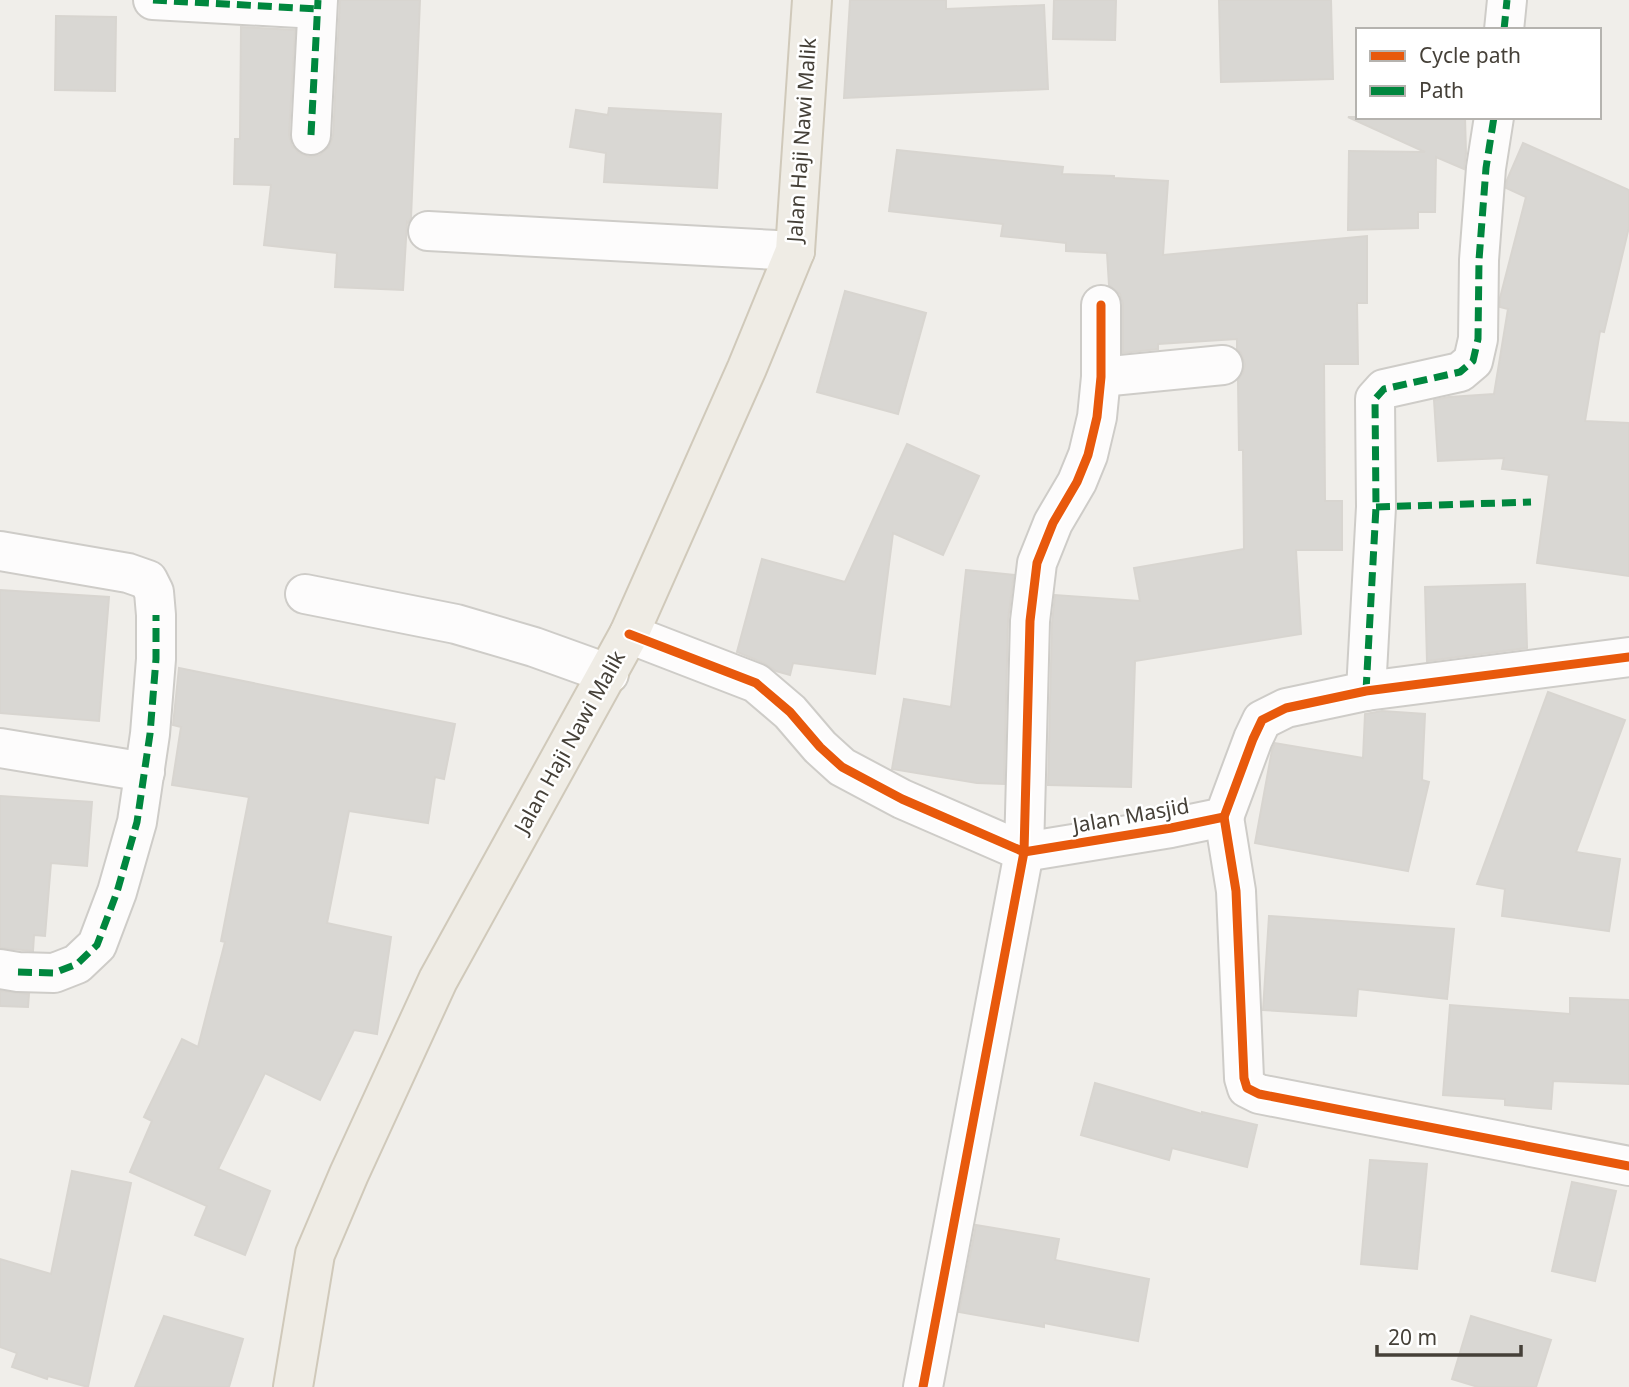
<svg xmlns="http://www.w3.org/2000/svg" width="1629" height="1387" viewBox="0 0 1629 1387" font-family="'Noto Sans',sans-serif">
<rect width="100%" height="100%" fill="#f0eeea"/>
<!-- building -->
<g fill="#d9d7d3" stroke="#d8d5d0" stroke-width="2">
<polygon points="340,0 420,0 411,218 408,223 407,222 403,290 335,287 337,253 264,245 271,185 234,184 235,139 240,139 241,27 295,30 289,135 292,146 299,153 309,157 320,155 329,147 333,136"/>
<polygon points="850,0 946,0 946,9 1044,5 1048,89 844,98"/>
<polygon points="1054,0 1116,0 1115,40 1053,39"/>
<polygon points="1219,0 1331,0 1333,79 1221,82"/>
<polygon points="56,16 116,17 115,91 55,90"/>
<polygon points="609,108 721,114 717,188 604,182 606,153 570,147 576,110 608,115"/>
<polygon points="1348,117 1465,117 1466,153 1464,169 1436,157 1435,212 1418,212 1418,228 1348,230 1349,151 1425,152"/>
<polygon points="1523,143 1629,190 1629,227 1604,332 1600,331 1585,421 1629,423 1629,576 1537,563 1549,475 1502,469 1504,458 1438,461 1434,400 1449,397 1494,394 1508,309 1500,307 1500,298 1526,197 1506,188 1507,180"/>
<polygon points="897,150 1063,167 1062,174 1114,176 1114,178 1168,181 1163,255 1367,236 1367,303 1357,303 1358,364 1324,364 1325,501 1342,501 1342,550 1296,550 1301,634 1135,661 1131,787 1048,785 1052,623 1055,595 1140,601 1134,568 1244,549 1243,450 1239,450 1238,380 1243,373 1245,364 1241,353 1237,349 1237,339 1158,344 1158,349 1123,353 1123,304 1120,294 1109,285 1107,253 1066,251 1066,243 1001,236 1003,224 889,211"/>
<polygon points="845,291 926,313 898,414 817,392"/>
<polygon points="907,444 979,476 943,555 893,533 875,674 793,663 790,675 776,671 764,663 737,652 762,559 845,582"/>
<polygon points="966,570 1014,575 1008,620 1004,784 977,783 892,769 904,699 951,707"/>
<polygon points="1525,584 1527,648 1427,661 1425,587"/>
<polygon points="0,590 109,597 99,721 0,713"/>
<polygon points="179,668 455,724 444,779 435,777 428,823 349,811 327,923 391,937 377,1034 354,1030 320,1100 265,1073 218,1169 270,1191 245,1255 195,1235 207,1206 130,1172 152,1121 144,1117 182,1039 198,1047 225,942 221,941 249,797 172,785 181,727 173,725"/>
<polygon points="1548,692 1625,720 1576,852 1620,859 1609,931 1502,916 1505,889 1477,884"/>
<polygon points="1382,711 1425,714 1422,780 1429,782 1408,871 1255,843 1272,750 1275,743 1363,758 1365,714"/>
<polygon points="0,796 92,802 87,866 51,863 45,936 34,935 33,951 0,948"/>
<polygon points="1269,916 1454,929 1447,999 1358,989 1356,1016 1263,1010"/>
<polygon points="0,991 29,994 28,1007 0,1006"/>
<polygon points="1570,998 1629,1000 1629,1084 1553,1081 1551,1109 1505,1105 1505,1099 1443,1095 1450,1005 1570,1014"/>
<polygon points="1095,1083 1202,1114 1202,1112 1257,1125 1247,1167 1172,1148 1169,1160 1081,1135"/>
<polygon points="1370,1160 1427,1164 1417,1269 1361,1264"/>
<polygon points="72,1171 131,1183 88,1387 48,1376 47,1379 12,1367 17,1353 0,1347 0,1259 51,1274"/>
<polygon points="1572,1182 1616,1191 1595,1281 1552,1271"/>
<polygon points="976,1225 1059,1239 1055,1260 1149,1279 1138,1341 1044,1323 1044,1327 959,1312"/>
<polygon points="164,1316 243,1339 229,1387 135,1387"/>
<polygon points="1471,1316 1551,1340 1536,1387 1478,1387 1452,1379"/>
</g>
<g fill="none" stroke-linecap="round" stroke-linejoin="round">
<defs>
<g id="minor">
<polyline points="153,0 317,9"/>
<polyline points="1504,30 1507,0"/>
<polyline points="311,135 318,0"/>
<polyline points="428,231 795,251"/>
<polyline points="1101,377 1223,365"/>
<polyline points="0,551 128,573 148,580 154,592 156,615 156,659 150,734 137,822 117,892 97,945 77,964 54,973 18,972 0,969"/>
<polyline points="305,594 456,624 534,647 609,674"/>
<polyline points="629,634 756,683 790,712 820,747 842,767 902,799 1024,852 1171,828 1224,817 1253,739 1262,720 1286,708 1366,691 1629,657"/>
<polyline points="1366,691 1376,507 1375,399 1384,389 1460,372 1473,361 1478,339 1479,260 1486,168 1494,117"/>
<polyline points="0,748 145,772"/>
<polyline points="1224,817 1236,891 1244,1078 1247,1088 1259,1094 1629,1166"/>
<polyline points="923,1387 1024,852 1030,621 1037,563 1053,523 1077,482 1088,455 1097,417 1101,377 1101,305"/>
</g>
<polyline id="major" points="293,1387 315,1254 349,1174 438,980 629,634 747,368 795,251 812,0"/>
</defs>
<!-- minor casing -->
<use href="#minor" stroke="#ceccc8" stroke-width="42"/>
<!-- major casing -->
<use href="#major" stroke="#d0c9ba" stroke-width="42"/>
<!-- minor -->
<use href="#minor" stroke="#fdfcfc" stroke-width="38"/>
<!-- major -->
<use href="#major" stroke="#efece5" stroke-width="38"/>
<!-- quiet -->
<g stroke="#00873e" stroke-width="7" stroke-dasharray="14 7" stroke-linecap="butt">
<polyline points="153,0 317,9"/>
<polyline points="1504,30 1507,0"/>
<polyline points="311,135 318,0"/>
<polyline points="1376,507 1531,502"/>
<polyline points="1366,691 1376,507 1375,399 1384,389 1460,372 1473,361 1478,339 1479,260 1486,168 1494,117"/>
<polyline points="18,972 54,973 77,964 97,945 117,892 137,822 150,734 156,659 156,615"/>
</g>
<defs>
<g id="cycleway">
<polyline points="629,634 756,683 790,712 820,747 842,767 902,799 1024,852 1171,828 1224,817 1253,739 1262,720 1286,708 1366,691 1629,657"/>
<polyline points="1224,817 1236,891 1244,1078 1247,1088 1259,1094 1629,1166"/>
<polyline points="923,1387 1024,852 1030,621 1037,563 1053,523 1077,482 1088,455 1097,417 1101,377 1101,305"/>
</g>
</defs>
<!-- cycleway casing -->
<use href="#cycleway" stroke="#fff" stroke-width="13"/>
<!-- cycleway -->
<use href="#cycleway" stroke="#e8590c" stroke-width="9"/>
</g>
<g text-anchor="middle" stroke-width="5" stroke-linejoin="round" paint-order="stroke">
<!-- street labels -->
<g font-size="21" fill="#454038" stroke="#fff">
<text transform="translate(802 140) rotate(-86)" y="7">Jalan Haji Nawi Malik</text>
<text transform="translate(570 742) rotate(-61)" y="7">Jalan Haji Nawi Malik</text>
<text transform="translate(1131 816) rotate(-10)" y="7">Jalan Masjid</text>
</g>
</g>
<!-- legend -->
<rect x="1356" y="28" width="245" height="91" fill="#ffffff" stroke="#b5b3af" stroke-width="2"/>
<rect x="1370" y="51" width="35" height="10" fill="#e8590c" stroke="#b5b3af" stroke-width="2"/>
<text x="1419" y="63" font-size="21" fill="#454038">Cycle path</text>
<rect x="1370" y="86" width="35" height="10" fill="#00873e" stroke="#b5b3af" stroke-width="2"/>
<text x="1419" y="98" font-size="21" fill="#454038">Path</text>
<!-- scale -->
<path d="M1377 1345v10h144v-10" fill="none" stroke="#454038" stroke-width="3.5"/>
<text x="1388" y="1345" font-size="21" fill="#454038" stroke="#ffffff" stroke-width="5" paint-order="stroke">20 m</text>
</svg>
